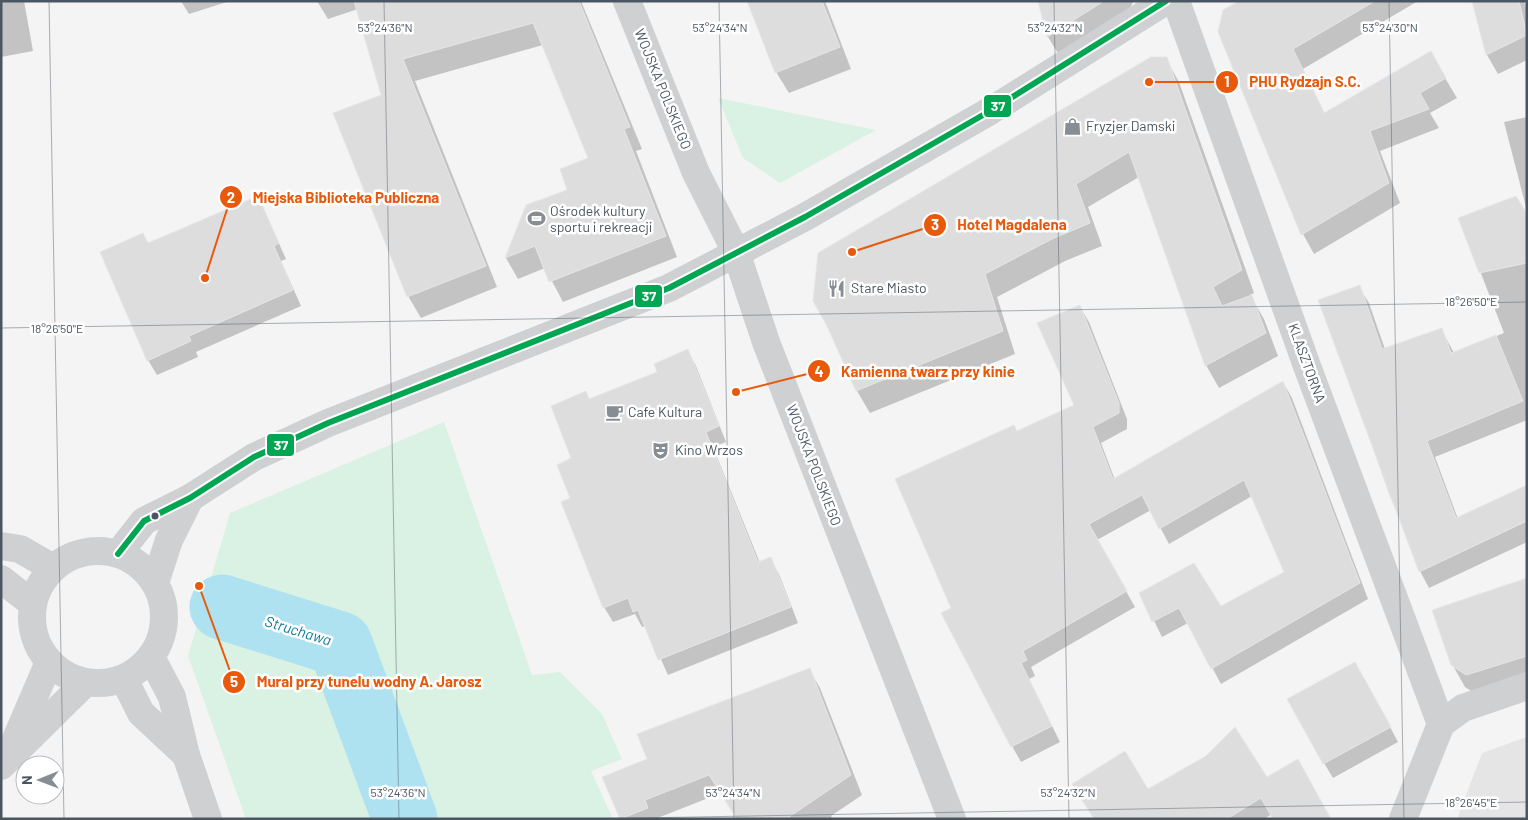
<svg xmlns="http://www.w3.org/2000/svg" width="1528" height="820" viewBox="0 0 1528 820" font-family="Barlow,sans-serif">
<rect width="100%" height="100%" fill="#f4f4f4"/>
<!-- education -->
<polygon fill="#e6e5e6" points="1527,737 1527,819 1457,819 1482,753"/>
<!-- green -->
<g fill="#d9f2e3">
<polygon points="718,98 876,130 780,183 743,158"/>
<polygon points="444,422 532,675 560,672 602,714 622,759 591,771 613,819 246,819 188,656 230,513"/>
</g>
<!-- shadow -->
<g fill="#0003">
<polygon points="1,1 24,1 33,51 1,57"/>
<polygon points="181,1 230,1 189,14"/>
<polygon points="317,1 581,1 642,149 636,151 677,257 563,302 545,268 518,279 506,258 527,206 569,190 590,159 543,45 415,81 497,287 421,318 408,296 382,95 358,9 328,19"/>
<polygon points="749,1 825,1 851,69 789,93 776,72"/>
<polygon points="1039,1 1133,1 1128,15 1061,58 1048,37"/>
<polygon points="1241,1 1418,1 1303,69 1325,114 1430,53 1457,98 1430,113 1439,128 1380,151 1400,203 1314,254 1303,234 1220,32"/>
<polygon points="1474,1 1524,1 1527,11 1527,60 1498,74 1487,55"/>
<polygon points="1166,59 1179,82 1254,293 1250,295 1264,319 1278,356 1219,388 1206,365 1139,177 1088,207 1102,246 1065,261 997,297 1015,354 870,413 857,391"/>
<polygon points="1527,117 1527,211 1504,122"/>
<polygon points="258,197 286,259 281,261 301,306 196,352 198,357 157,375 148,360 148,244"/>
<polygon points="1527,215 1527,420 1435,457 1458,519 1527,486 1527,542 1429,588 1420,571 1390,496 1320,301 1359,287 1369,303 1385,349 1441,329 1454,353 1504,333 1460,219"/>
<polygon points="1080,307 1089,322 1127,419 1127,429 1101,443 1115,480 1283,382 1292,398 1368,599 1221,684 1188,623 1162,637 1141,594 1221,608 1286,572 1252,496 1169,544 1151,510 1097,540 1135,607 1031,667 1035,676 1029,679 1060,742 1021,762 1012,746 953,608 1016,433 1075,406"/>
<polygon points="688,351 696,366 726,442 713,447 760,563 770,559 779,574 798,623 668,675 646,626 642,627 635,614 613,622 604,607 571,499 573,459 590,400 659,373"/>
<polygon points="1527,579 1527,681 1479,696 1465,687 1452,664"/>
<polygon points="809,669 820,688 862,795 831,816 833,819 737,819 721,793 655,819 621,819 604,777 648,759"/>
<polygon points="1364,678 1398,742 1333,778 1324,763"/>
<polygon points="1235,729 1272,814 1264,819 1094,819 1207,757"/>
</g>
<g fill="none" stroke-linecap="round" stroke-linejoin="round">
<!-- river -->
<polyline stroke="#aee2f0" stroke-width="65" points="222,607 340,644 405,819"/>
</g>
<!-- building -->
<g fill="#ddddde" stroke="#e5e6e7">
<polygon points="354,1 579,1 630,127 624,129 666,236 549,282 535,246 505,258 526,205 567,190 560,169 588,158 533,23 403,59 486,266 407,297 333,113 381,95"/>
<polygon points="747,1 822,1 840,47 775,73"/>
<polygon points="1038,1 1104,1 1047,37"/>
<polygon points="1239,1 1375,1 1293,49 1324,113 1431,51 1446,78 1420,93 1429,109 1370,131 1389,183 1301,235 1218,32 1223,10"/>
<polygon points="1472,1 1519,1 1527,35 1486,55"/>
<polygon points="1151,57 1167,57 1242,270 1213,287 1222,306 1252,295 1266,333 1205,366 1129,152 1076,184 1090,223 1052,239 985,274 1003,331 856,391 827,326 813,301 818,253"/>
<polygon points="258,196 279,243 274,246 293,290 189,336 191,341 147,361 100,252 143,233 148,243"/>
<polygon points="1516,196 1527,214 1527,263 1479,273 1458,218"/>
<polygon points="1360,285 1382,349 1442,328 1451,353 1496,335 1523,401 1427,441 1456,518 1527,485 1527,521 1419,572 1318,300"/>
<polygon points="1080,305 1119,403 1119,413 1093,427 1113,479 1283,381 1360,583 1211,669 1179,608 1152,622 1139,593 1194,563 1221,606 1284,572 1244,480 1159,529 1142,495 1089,524 1127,591 1023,651 1027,660 1021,663 1052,726 1011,747 941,613 951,608 895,479 1014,425 1017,431 1074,405 1037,323"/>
<polygon points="688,349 719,426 706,432 758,562 771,557 791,607 658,660 638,610 633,612 628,598 603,608 561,502 570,498 557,465 571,458 551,406 586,391 589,399 657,372 654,364"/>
<polygon points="1527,578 1527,656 1466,675 1451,665 1432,610"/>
<polygon points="1355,662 1391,727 1323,764 1287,699"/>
<polygon points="810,668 851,775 786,819 737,819 709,775 645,800 648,808 620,819 602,777 647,759 637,734"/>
<polygon points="1235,727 1267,777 1298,759 1331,819 1273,819 1261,798 1227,819 1094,819 1072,784 1125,751 1148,789 1206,756"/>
</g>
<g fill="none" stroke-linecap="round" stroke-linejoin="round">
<!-- minor -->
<g stroke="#ced0d2" stroke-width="28">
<polyline points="627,1 696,173 736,252 766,342 952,819"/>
<polyline points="1176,1 1307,366 1441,724"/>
<polyline points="1,546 20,549 53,568"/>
<circle cx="98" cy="617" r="66"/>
<polyline points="118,554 144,521 190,498 254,457 328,423 669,288 805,217 990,111 1166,1"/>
<polyline points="1,579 33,604"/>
<polyline points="155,583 169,540 190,498"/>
<polyline points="151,657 172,697 186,755 208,819"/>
<polyline points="124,679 141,713 186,755"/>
<polyline points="13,746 49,662"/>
<polyline points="1,766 85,683"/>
<polyline points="1403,819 1441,724 1463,708 1527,686"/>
</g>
<defs>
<polyline id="bus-1" points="118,554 144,521 190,498 254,457 328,423 669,288 805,217 990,111 1166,1"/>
</defs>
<!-- bus-1 casing -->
<use href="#bus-1" stroke="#fff" stroke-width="10"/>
<!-- bus-1 -->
<use href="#bus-1" stroke="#00a651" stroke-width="6"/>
</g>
<!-- ticks -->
<path fill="none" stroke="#4a5661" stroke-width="1" stroke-opacity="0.45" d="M49 1 64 819M384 1 399 819M719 1 734 819M1054 1 1069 819M1389 1 1404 819M1 328 1527 302M583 819 1527 802"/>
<!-- icons -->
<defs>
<symbol id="shop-bare" viewBox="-9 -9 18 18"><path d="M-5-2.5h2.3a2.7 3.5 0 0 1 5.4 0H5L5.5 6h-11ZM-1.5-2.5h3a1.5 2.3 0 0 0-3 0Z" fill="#868d94" stroke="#fff" stroke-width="2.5" paint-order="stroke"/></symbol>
<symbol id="stadium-bare" viewBox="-9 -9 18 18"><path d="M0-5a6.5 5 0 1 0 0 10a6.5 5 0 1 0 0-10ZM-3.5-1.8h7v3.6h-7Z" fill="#868d94" stroke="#fff" stroke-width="2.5" paint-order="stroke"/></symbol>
<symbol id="restaurant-bare" viewBox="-9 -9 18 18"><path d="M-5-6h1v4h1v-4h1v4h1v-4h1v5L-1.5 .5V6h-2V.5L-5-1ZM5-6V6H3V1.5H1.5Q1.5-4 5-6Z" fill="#868d94" stroke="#fff" stroke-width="2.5" paint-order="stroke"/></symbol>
<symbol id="cafe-bare" viewBox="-9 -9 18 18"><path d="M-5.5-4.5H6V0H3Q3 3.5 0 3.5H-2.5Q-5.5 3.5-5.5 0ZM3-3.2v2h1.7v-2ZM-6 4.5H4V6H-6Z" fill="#868d94" stroke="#fff" stroke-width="2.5" paint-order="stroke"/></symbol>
<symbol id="theatre-bare" viewBox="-9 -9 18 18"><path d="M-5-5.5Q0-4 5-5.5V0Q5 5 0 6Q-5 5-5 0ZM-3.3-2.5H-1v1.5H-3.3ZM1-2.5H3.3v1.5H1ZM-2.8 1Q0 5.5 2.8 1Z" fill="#868d94" stroke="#fff" stroke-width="2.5" paint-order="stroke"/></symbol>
</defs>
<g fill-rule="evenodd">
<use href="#shop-bare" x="1060" y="114" width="25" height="25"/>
<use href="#stadium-bare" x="524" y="206" width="25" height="25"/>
<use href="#restaurant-bare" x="824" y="276" width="25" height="25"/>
<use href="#cafe-bare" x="602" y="400" width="25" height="25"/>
<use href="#theatre-bare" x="648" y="438" width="25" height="25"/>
</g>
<!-- markers -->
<circle fill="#4a5661" stroke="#fff" stroke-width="2" cx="155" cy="516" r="4.5"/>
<g text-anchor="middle" stroke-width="5" stroke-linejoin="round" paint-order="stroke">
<!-- street labels -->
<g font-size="14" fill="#4a5661" stroke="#fff">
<text transform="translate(663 89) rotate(68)" y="5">WOJSKA POLSKIEGO</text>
<text transform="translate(1307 363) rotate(70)" y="5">KLASZTORNA</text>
<text transform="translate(814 465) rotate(69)" y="5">WOJSKA POLSKIEGO</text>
</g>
<!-- poi labels -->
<g font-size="14" fill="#4a5661" stroke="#fff" text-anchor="start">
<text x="1086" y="131">Fryzjer Damski</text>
<text x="550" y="216">Ośrodek kultury<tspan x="550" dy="16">sportu i rekreacji</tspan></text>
<text x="851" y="293">Stare Miasto</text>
<text x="628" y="417">Cafe Kultura</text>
<text x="675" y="455">Kino Wrzos</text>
</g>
<!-- water labels -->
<g font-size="15" font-style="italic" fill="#0c7c9b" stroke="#fff">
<text transform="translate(298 631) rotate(17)" y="5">Struchawa</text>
</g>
</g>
<g font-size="12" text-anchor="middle" fill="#4a5661" stroke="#fff" stroke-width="5" stroke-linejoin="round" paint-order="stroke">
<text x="385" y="32">53°24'36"N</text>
<text x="720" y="32">53°24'34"N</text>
<text x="1055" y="32">53°24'32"N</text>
<text x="1390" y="32">53°24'30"N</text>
<text x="1471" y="306">18°26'50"E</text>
<text x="57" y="333">18°26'50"E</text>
<text x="398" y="797">53°24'36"N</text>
<text x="733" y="797">53°24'34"N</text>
<text x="1068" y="797">53°24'32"N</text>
<text x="1471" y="807">18°26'45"E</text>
</g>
<!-- callouts -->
<path fill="none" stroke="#e8590c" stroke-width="2" d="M1149 82L1227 82M205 278L231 197M852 252L935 225M736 392L819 371M199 586L234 682"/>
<g fill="#e8590c" stroke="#fff" stroke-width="2">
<circle cx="1149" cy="82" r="5"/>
<circle cx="205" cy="278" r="5"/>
<circle cx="852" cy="252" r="5"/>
<circle cx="736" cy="392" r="5"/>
<circle cx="199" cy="586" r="5"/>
<circle cx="1227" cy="82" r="12"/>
<circle cx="231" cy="197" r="12"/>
<circle cx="935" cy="225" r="12"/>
<circle cx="819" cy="371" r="12"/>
<circle cx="234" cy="682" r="12"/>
</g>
<g font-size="15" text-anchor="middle" font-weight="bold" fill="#fff">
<text x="1227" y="87">1</text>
<text x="231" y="203">2</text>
<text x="935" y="230">3</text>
<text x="819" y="377">4</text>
<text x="234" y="687">5</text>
</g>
<g font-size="15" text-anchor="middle" font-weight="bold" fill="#e8590c" stroke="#fff" stroke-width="5" stroke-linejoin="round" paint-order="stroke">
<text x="1305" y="87">PHU Rydzajn S.C.</text>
<text x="346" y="203">Miejska Biblioteka Publiczna</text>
<text x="1012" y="230">Hotel Magdalena</text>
<text x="928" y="377">Kamienna twarz przy kinie</text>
<text x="369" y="687">Mural przy tunelu wodny A. Jarosz</text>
</g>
<g stroke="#fff" stroke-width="2">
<rect x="983" y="94" width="29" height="24" rx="5" fill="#00a651"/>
<rect x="634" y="284" width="29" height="24" rx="5" fill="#00a651"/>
<rect x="266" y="433" width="29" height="24" rx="5" fill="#00a651"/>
</g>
<g font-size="14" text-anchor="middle" font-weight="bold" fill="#fff">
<text x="998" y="111">37</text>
<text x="649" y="301">37</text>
<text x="281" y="450">37</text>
</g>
<!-- border -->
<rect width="1528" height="820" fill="none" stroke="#4a5661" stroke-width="5"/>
<!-- north arrow -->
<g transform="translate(40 780) rotate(269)"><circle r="24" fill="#ffffff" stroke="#b7bbc0"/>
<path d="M0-4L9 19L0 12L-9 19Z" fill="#868d94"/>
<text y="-8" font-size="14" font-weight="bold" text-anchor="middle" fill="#4a5661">N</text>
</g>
</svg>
